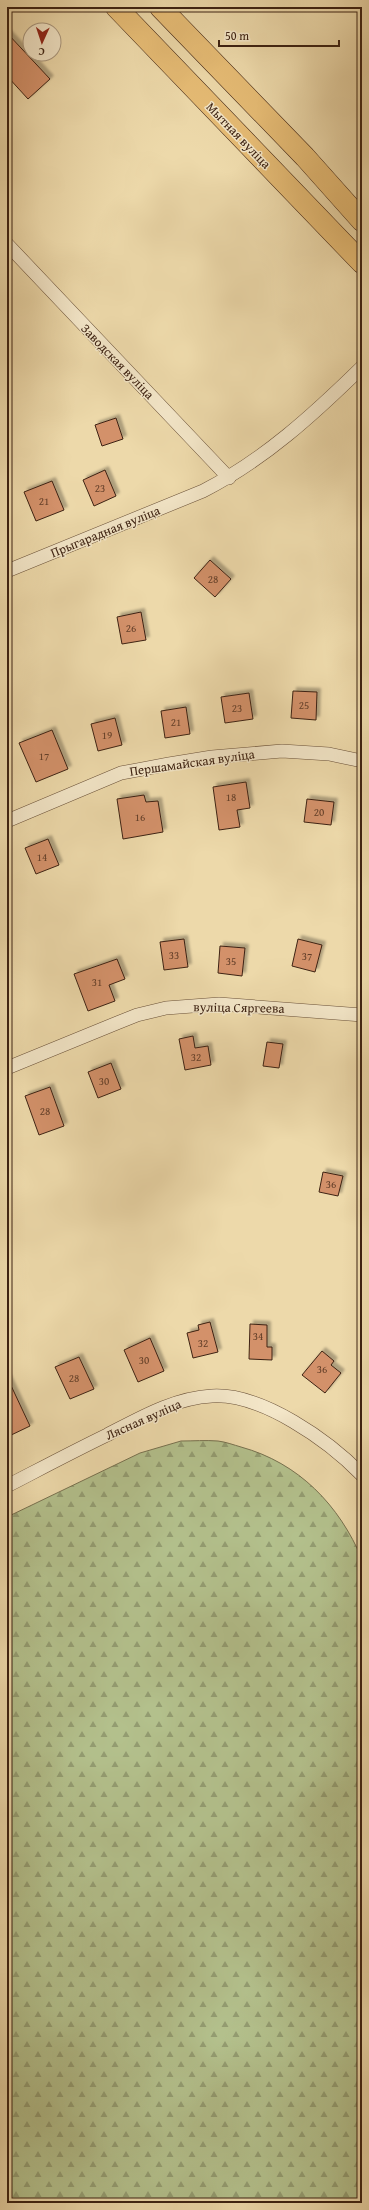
<svg xmlns="http://www.w3.org/2000/svg" width="369" height="2210" viewBox="0 0 369 2210" font-family="'Gentium Book Plus',serif">
<defs>
<pattern id="forest-firs" width="22" height="20" patternUnits="userSpaceOnUse"><rect width="22" height="20" fill="#b3c08c"/><path d="M5 1l3.5 6h-7zM16 11l3.5 6h-7z" fill="#939c71"/></pattern>
<filter id="shadow"><feDropShadow dx="3.5" dy="-3.5" stdDeviation="1" flood-color="#0004"/></filter>
</defs>
<rect width="100%" height="100%" fill="#edd9aa"/>
<filter id="stains"><feTurbulence type="fractalNoise" baseFrequency=".005" numOctaves="4"/><feColorMatrix values="0 0 0 0 .2 0 0 0 0 .09 0 0 0 0 .02 0 0 0 .5 -.17"/></filter>
<radialGradient id="worn" r=".72"><stop offset=".6" stop-color="#630" stop-opacity="0"/><stop offset="1" stop-color="#630" stop-opacity=".3"/></radialGradient>
<!-- forest -->
<path fill="url(#forest-firs)" stroke="#78714f" d="M181 1441C193 1441 206 1440 218 1441 226 1442 234 1445 241 1447 299 1463 339 1505 362 1559V2203H7V1517L140 1453Z"/>
<!-- building -->
<g fill="#d3916a" stroke="#3d2212" filter="url(#shadow)">
<polygon points="7,33 50,79 28,99 7,76"/>
<polygon points="116,418 123,439 102,446 95,425"/>
<polygon points="105,470 116,496 94,506 83,480"/>
<polygon points="52,481 64,510 36,521 24,492"/>
<polygon points="210,560 231,579 215,597 194,578"/>
<polygon points="141,612 146,640 122,644 117,617"/>
<polygon points="293,691 317,692 316,720 291,718"/>
<polygon points="249,693 253,719 225,723 221,697"/>
<polygon points="186,707 190,734 165,738 161,711"/>
<polygon points="115,718 122,745 98,751 91,724"/>
<polygon points="52,730 68,769 36,782 19,743"/>
<polygon points="246,782 250,808 237,810 240,827 219,830 213,787"/>
<polygon points="144,795 146,802 158,801 163,832 123,839 117,799"/>
<polygon points="307,799 334,802 331,825 304,822"/>
<polygon points="48,839 59,865 36,874 25,848"/>
<polygon points="184,939 188,967 164,970 160,942"/>
<polygon points="298,939 322,945 315,972 292,966"/>
<polygon points="220,946 245,948 242,976 218,973"/>
<polygon points="117,959 125,979 109,985 115,1001 88,1011 74,974"/>
<polygon points="193,1036 195,1048 208,1046 211,1065 185,1070 179,1039"/>
<polygon points="267,1042 283,1044 279,1068 263,1066"/>
<polygon points="111,1063 121,1089 98,1098 88,1072"/>
<polygon points="50,1087 64,1126 39,1135 25,1096"/>
<polygon points="323,1172 343,1176 338,1196 319,1192"/>
<polygon points="210,1322 218,1352 193,1358 187,1333 199,1330 198,1325"/>
<polygon points="250,1324 267,1325 267,1347 272,1347 272,1360 249,1359"/>
<polygon points="150,1338 164,1371 138,1382 124,1350"/>
<polygon points="322,1351 334,1361 331,1365 341,1373 325,1393 302,1375"/>
<polygon points="79,1357 94,1389 70,1399 55,1367"/>
<polygon points="7,1377 30,1426 7,1437"/>
</g>
<g fill="none" stroke-linecap="round" stroke-linejoin="round">
<defs>
<g id="street">
<polyline points="7,244 229,478"/>
<path d="M7 571 203 491C264 460 314 414 362 367"/>
<polyline points="7,821 121,773 169,764 212,757 282,751 329,754 362,761"/>
<polyline points="7,1068 117,1023 137,1015 166,1008 219,1004 362,1015"/>
<path d="M7 1486C40 1469 74 1451 107 1435 140 1418 174 1398 212 1396 262 1393 329 1441 362 1475"/>
</g>
<g id="primary">
<polyline points="116,7 362,263"/>
<polyline points="160,7 305,157 362,221"/>
</g>
</defs>
<!-- street casing -->
<use href="#street" stroke="#695038" stroke-width="14"/>
<!-- primary casing -->
<use href="#primary" stroke="#3d2212" stroke-width="22"/>
<!-- street -->
<use href="#street" stroke="#f3e6c8" stroke-width="13"/>
<!-- primary -->
<use href="#primary" stroke="#e6bc75" stroke-width="21"/>
</g>
<g text-anchor="middle" stroke-width="3" stroke-linejoin="round" paint-order="stroke">
<!-- number labels -->
<g font-size="11" fill="#623e28">
<text x="100" y="492">23</text>
<text x="44" y="505">21</text>
<text x="213" y="583">28</text>
<text x="131" y="632">26</text>
<text x="304" y="709">25</text>
<text x="237" y="712">23</text>
<text x="176" y="726">21</text>
<text x="107" y="739">19</text>
<text x="44" y="760">17</text>
<text x="231" y="801">18</text>
<text x="319" y="816">20</text>
<text x="140" y="821">16</text>
<text x="42" y="861">14</text>
<text x="174" y="959">33</text>
<text x="307" y="960">37</text>
<text x="231" y="965">35</text>
<text x="97" y="986">31</text>
<text x="196" y="1061">32</text>
<text x="104" y="1085">30</text>
<text x="45" y="1115">28</text>
<text x="331" y="1188">36</text>
<text x="258" y="1340">34</text>
<text x="203" y="1347">32</text>
<text x="144" y="1364">30</text>
<text x="322" y="1373">36</text>
<text x="74" y="1382">28</text>
</g>
<!-- street labels -->
<g font-size="13" fill="#3d2212" stroke="#f3e6c8">
<text transform="translate(239 135) rotate(46)" y="5">Мытная вуліца</text>
<text transform="translate(118 361) rotate(46)" y="5">Заводская вуліца</text>
<text transform="translate(105 531) rotate(-22)" y="5">Прыгарадная вуліца</text>
<text transform="translate(192 762) rotate(-8)" y="5">Першамайская вуліца</text>
<text transform="translate(239 1007) rotate(1)" y="5">вуліца Сяргеева</text>
<text transform="translate(143 1419) rotate(-24)" y="5">Лясная вуліца</text>
</g>
</g>
<!-- margin -->
<rect width="369" height="2210" fill="none" stroke="#edd9aa" stroke-width="24"/>
<rect x="8" y="8" width="353" height="2194" fill="none" stroke="#3d2212" stroke-width="2"/>
<rect x="12" y="12" width="345" height="2186" fill="none" stroke="#3d2212"/>
<!-- north arrow -->
<g transform="translate(42 42) rotate(183)"><circle r="19" fill="#f3e6c8" stroke="#aa987f"/>
<path d="M0-3L7 15L0 10L-7 15Z" fill="#8f2418"/>
<text y="-6" font-size="11" font-weight="bold" text-anchor="middle" fill="#3d2212">С</text>
</g>
<!-- scale -->
<path d="M219 40v6h120v-6" fill="none" stroke="#3d2212" stroke-width="2"/>
<text x="225" y="40" font-size="12" fill="#3d2212" stroke="#f3e6c8" stroke-width="3" paint-order="stroke">50 m</text>
<rect width="100%" height="100%" filter="url(#stains)"/>
<rect width="100%" height="100%" fill="url(#worn)"/>
</svg>
